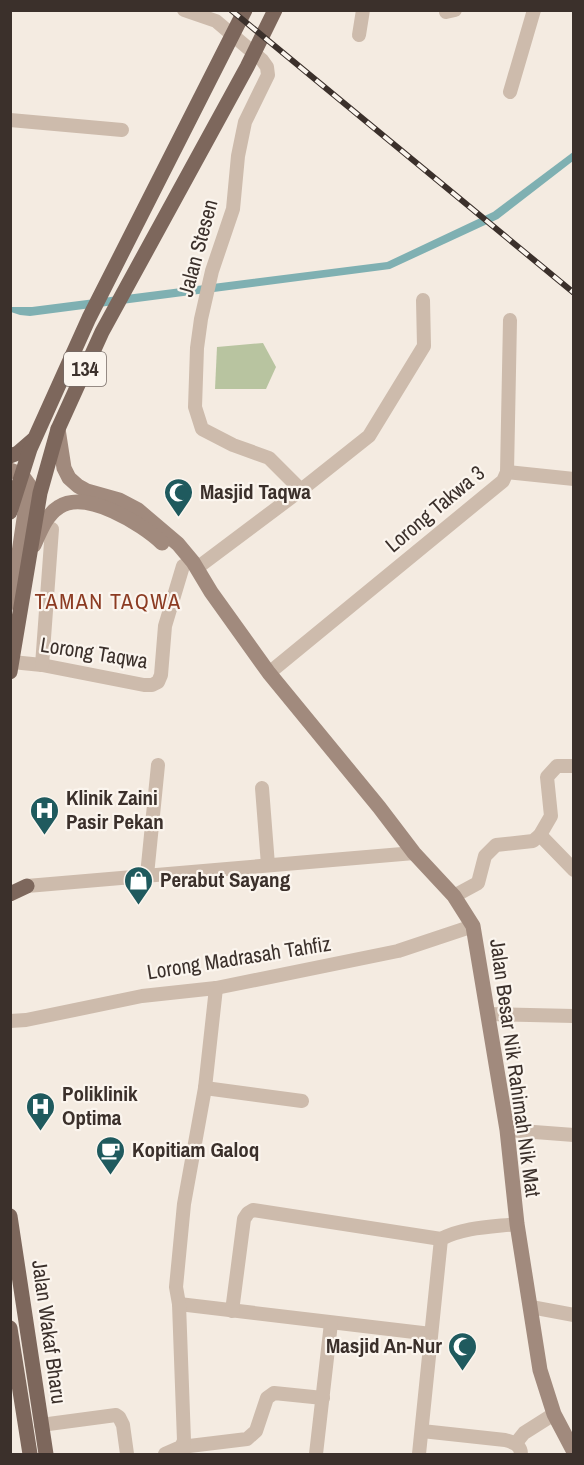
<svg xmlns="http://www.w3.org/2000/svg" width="584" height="1465" viewBox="0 0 584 1465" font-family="'Archivo Narrow',sans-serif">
<rect width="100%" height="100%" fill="#f4ebe1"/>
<!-- green -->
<polygon fill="#b8c4a0" points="263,343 276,367 266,389 215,389 217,347"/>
<!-- water -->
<polygon fill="#7fb0b2" points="573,152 573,161 498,219 390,269 30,316 20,315 11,312 10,307 32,307 387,262 493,212"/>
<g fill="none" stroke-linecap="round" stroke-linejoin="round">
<!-- street -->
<g stroke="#cdbbac" stroke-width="14">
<polyline points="184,10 216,21 262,60 267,67 268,75 245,122 238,156 233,209 212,271 201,319 197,348 195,407 202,429 233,445 269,458 301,490"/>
<polyline points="446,12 455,10"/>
<polyline points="359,35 363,10"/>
<polyline points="510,92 534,10"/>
<polyline points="10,120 122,130"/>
<polyline points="507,472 574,479"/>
<polyline points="197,568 301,490 369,436 424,346 423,300"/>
<polyline points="12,662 42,665 144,685 152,685 158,682 161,675 165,626 183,566"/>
<polyline points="42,665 52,529"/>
<polyline points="269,673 503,481 507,472 510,320"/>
<polyline points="262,788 268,865"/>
<polyline points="540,835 574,870"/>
<polyline points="147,875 158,765"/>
<polyline points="27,886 414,853"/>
<polyline points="454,896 478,883 485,856 496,845 533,841 540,835 551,816 547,777 557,766 574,766"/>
<polyline points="488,1014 574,1016"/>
<polyline points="10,1021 26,1020 142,996 216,988 398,951 473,926"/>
<polyline points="205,1088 302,1101"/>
<polyline points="507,1130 574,1135"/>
<polyline points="179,1304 431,1334"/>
<polyline points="531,1307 574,1315"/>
<polyline points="232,1311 244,1219 248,1213 253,1210 441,1239"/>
<polyline points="41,1425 116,1415 119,1417 123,1425 127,1454"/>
<path d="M422 1431 505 1440C513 1442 521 1445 521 1454"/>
<polyline points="516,1443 524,1433 554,1414"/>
<polyline points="181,1447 247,1439 256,1431 267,1398 274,1393 323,1398"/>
<polyline points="165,1454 181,1447 184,1441 179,1304 176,1287 184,1204 205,1088 216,988"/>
<polyline points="316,1454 331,1323"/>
<path d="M419 1454 441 1239C464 1227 491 1227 517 1224"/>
</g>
<!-- secondary -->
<g stroke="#a18a7d" stroke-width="15">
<polyline points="58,429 64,468 69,478 78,486 87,491 119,500 138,510 178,544 193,562 211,592 269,673 379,807 414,853 454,896 473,926 507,1130 517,1224 540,1370 554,1414 574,1452"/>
<polyline points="10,470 21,474 29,485 16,573 19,606"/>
<path d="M34 545C40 532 46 515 59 507 86 489 142 524 162 543"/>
</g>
<!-- primary -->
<g stroke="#7d675c" stroke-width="15">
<polyline points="10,456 18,453 33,440"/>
<polyline points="10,512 30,449 89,318 245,10"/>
<polyline points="10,672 40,493 58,429 102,332 247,67 275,10"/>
<polyline points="10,894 27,886"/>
<polyline points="10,1216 46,1454"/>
<polyline points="10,1328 30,1454"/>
</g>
<defs>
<polyline id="rail" points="231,10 574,293"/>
</defs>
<!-- rail casing -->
<use href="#rail" stroke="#3b302b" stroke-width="6"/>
<!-- rail -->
<use href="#rail" stroke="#fbf5ee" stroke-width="4" stroke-dasharray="11" stroke-linecap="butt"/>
</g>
<!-- icons -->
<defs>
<symbol id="mosque-pin" viewBox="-11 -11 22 30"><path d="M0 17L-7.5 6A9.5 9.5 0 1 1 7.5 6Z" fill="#1f5a5e" stroke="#fbf5ee"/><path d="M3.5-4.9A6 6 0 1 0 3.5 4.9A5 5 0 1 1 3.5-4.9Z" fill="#fff"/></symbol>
<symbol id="hospital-pin" viewBox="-11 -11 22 30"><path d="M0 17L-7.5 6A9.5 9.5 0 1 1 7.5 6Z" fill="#1f5a5e" stroke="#fbf5ee"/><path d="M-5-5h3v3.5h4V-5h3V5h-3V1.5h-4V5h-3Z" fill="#fff"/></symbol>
<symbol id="shop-pin" viewBox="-11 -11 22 30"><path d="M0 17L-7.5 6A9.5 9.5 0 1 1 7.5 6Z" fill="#1f5a5e" stroke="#fbf5ee"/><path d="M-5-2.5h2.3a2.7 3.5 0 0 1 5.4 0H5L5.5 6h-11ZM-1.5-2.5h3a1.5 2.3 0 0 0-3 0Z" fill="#fff"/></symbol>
<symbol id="cafe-pin" viewBox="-11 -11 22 30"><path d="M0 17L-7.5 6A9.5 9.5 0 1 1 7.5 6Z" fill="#1f5a5e" stroke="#fbf5ee"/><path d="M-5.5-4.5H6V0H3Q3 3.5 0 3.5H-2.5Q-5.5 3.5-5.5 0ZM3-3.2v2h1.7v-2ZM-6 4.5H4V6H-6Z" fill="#fff"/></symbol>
</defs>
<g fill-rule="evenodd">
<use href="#mosque-pin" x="162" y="476" width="33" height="45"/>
<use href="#hospital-pin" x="28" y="794" width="33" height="45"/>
<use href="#shop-pin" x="122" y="864" width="33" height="45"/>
<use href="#hospital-pin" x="24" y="1090" width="33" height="45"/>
<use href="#cafe-pin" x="94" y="1134" width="33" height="45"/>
<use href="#mosque-pin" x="446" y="1330" width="33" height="45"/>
</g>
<g text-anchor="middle" stroke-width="4.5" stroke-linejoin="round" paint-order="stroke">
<!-- shield labels -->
<rect fill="#fbf5ee" stroke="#756b66" stroke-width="1.5" x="64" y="352" width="42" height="34" rx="4.5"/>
<g font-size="20" font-weight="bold" fill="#3b302b">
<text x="85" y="376">134</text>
</g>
<!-- street labels -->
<g font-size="21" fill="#3b302b" stroke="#fbf5ee">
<text transform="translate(198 248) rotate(-75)" y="7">Jalan Stesen</text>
<text transform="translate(435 509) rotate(-40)" y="7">Lorong Takwa 3</text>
<text transform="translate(94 653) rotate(9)" y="7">Lorong Taqwa</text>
<text transform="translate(239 958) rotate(-9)" y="7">Lorong Madrasah Tahfiz</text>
<text transform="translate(515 1068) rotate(82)" y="7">Jalan Besar Nik Rahimah Nik Mat</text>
<text transform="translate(49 1332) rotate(82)" y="7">Jalan Wakaf Bharu</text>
</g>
<!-- poi labels -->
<g font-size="21" font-weight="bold" fill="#3b302b" stroke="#fbf5ee" text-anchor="start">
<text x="200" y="499">Masjid Taqwa</text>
<text x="66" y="805">Klinik Zaini<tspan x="66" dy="24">Pasir Pekan</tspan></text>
<text x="160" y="887">Perabut Sayang</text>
<text x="62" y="1101">Poliklinik<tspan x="62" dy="24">Optima</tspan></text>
<text x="132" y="1157">Kopitiam Galoq</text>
<text x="442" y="1353" text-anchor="end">Masjid An-Nur</text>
</g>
<!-- neighbourhood labels -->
<g font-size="22" letter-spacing="1.5" fill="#8c3b22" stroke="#fbf5ee">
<text x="108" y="609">TAMAN TAQWA</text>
</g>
</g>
<!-- border -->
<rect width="584" height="1465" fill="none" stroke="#3b302b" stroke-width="24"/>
</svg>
